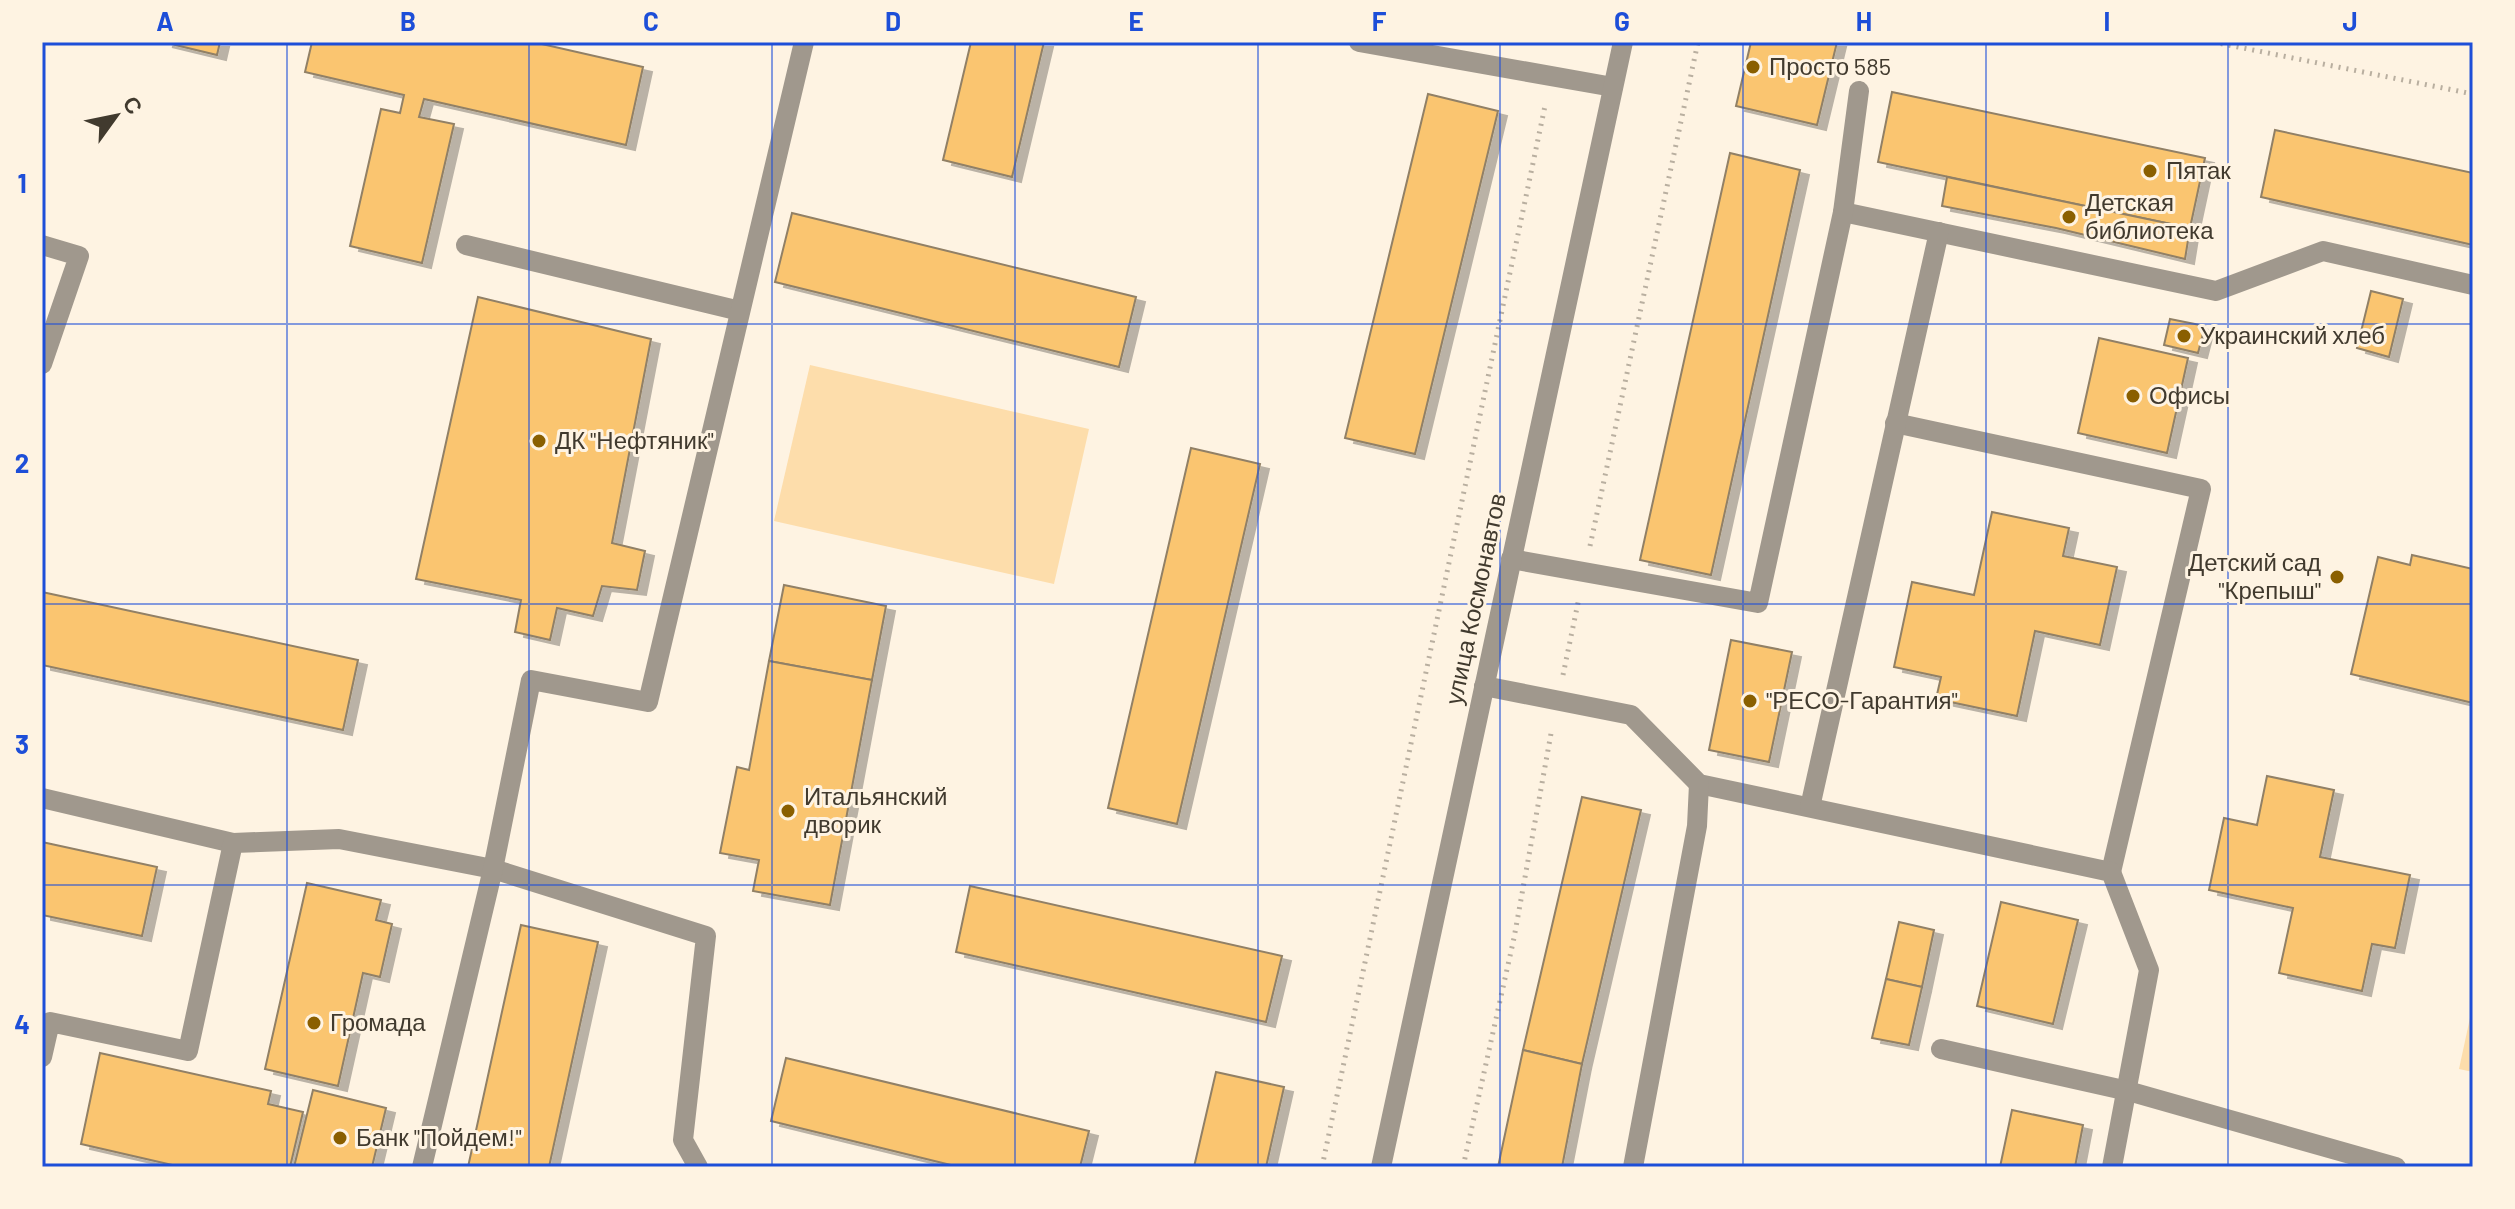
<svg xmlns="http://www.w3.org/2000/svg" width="2515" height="1209" viewBox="0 0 2515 1209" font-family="Barlow,sans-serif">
<defs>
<filter id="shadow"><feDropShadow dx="9" dy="5" stdDeviation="0" flood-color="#0004"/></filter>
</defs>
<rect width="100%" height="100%" fill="#fef3e2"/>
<!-- green -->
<g fill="#fdddab">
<polygon points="810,365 1089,429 1054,584 774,521"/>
<polygon points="2473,1004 2473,1072 2459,1069"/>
</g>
<!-- building -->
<g fill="#fac56f" stroke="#918066" stroke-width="2" filter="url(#shadow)">
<polygon points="163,42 220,42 217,55"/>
<polygon points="312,42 533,42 643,67 626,145 424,99 419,117 454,124 422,263 350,246 381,109 400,113 404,95 305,72"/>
<polygon points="971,42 1044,42 1012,177 943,160"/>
<polygon points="1751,42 1837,42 1817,125 1736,106"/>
<polygon points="1892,92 2205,158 2190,228 1878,162"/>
<polygon points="1428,94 1498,111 1415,454 1345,438"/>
<polygon points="2275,130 2473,173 2473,245 2261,197"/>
<polygon points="1730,153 1800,170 1711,575 1640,560"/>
<polygon points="1947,177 2190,228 2185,259 2056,228 1942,206"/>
<polygon points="792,213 1136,297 1119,367 775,282"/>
<polygon points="2371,291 2403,299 2389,357 2357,348"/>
<polygon points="478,297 651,339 612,543 645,551 637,590 602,586 593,616 557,608 550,640 515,632 521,600 416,579"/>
<polygon points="2170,319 2205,326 2198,353 2164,345"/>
<polygon points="2099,338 2188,358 2167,453 2078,433"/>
<polygon points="1191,448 1260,464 1177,824 1108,808"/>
<polygon points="1992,512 2069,528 2063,556 2117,567 2100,645 2035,631 2017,716 1936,699 1941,677 1894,667 1912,582 1974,595"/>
<polygon points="2412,555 2473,569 2473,703 2351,674 2378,557 2410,565"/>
<polygon points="784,585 886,606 872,680 769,661"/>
<polygon points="42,592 358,660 343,730 42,665"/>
<polygon points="1731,640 1792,652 1769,762 1709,750"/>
<polygon points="769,661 872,680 830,905 753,891 759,860 720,853 737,767 749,770"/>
<polygon points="2267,776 2334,790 2320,857 2410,875 2395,948 2372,944 2362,991 2279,973 2293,908 2209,890 2224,818 2257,825"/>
<polygon points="1582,797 1641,810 1582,1064 1523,1050"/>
<polygon points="42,842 157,867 142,936 42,915"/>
<polygon points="307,883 381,900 376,920 392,924 380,977 363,973 338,1086 265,1069"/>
<polygon points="970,886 1282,956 1266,1022 956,952"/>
<polygon points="2001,902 2078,920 2053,1024 1977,1006"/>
<polygon points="1899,922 1934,930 1922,987 1886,979"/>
<polygon points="521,925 598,942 549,1167 468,1167"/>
<polygon points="1886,979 1922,987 1909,1045 1872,1038"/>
<polygon points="1523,1050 1582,1064 1562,1167 1498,1167"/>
<polygon points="100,1053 271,1091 268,1104 303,1112 290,1167 181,1167 81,1144"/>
<polygon points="786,1058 1089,1131 1080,1167 959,1167 771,1121"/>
<polygon points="1216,1072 1284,1087 1266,1167 1194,1167"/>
<polygon points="313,1090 386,1108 372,1167 294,1167"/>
<polygon points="2012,1110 2083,1125 2075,1167 2000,1167"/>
</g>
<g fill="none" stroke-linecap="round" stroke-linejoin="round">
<!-- path -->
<g stroke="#b9afa0" stroke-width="5" stroke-dasharray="2 6" stroke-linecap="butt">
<polyline points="2213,42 2473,94"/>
<polyline points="1590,546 1698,42"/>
<polyline points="1563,675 1579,598"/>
<polyline points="1322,1167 1545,106"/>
<polyline points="1463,1167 1514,938 1552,728"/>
</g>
<!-- minor -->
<g stroke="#a0988d" stroke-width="20">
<polyline points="1359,42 1613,87"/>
<polyline points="1843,212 2216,291 2323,251 2473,285"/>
<polyline points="42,245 79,256 42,364"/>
<polyline points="466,245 740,311"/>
<polyline points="1895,423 2201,489 2111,872"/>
<polyline points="1511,559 1758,603 1843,212 1859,91"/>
<polyline points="1484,686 1631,715 1699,784 2111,872 2149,970 2112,1167"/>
<polyline points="42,798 233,843"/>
<polyline points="1810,807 1939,232"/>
<polyline points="1941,1049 2128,1091 2396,1167"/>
<polyline points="42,1057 50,1022 188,1051 233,843 339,839 493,869 706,936 683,1140 698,1167"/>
<polyline points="422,1167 493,869 531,680 648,702 804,42"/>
<polyline points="1381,1167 1623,42"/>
<polyline points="1633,1167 1697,826 1699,784"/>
</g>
</g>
<!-- grid -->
<path fill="none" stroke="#1d4ed8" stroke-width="2" stroke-opacity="0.55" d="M287 42V1167M529 42V1167M772 42V1167M1015 42V1167M1258 42V1167M1500 42V1167M1743 42V1167M1986 42V1167M2228 42V1167M42 324H2473M42 604H2473M42 885H2473"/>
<!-- markers -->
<g fill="#8a5f00" stroke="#fef3e2" stroke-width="3">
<circle cx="1753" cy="67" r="8"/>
<circle cx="2150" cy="171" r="8"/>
<circle cx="2069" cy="217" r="8"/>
<circle cx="2184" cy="336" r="8"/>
<circle cx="2133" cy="396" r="8"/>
<circle cx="539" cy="441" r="8"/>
<circle cx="2337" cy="577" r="8"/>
<circle cx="1750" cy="701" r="8"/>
<circle cx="788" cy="811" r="8"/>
<circle cx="314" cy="1023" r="8"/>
<circle cx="340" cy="1138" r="8"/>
</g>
<g text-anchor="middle" stroke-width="6" stroke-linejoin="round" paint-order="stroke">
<!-- poi labels -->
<g font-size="24" fill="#413a2e" stroke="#fef3e2" text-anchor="start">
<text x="1769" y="75">Просто 585</text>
<text x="2166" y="179">Пятак</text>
<text x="2085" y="211">Детская<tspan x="2085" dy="28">библиотека</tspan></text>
<text x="2200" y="344">Украинский хлеб</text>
<text x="2149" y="404">Офисы</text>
<text x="555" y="449">ДК "Нефтяник"</text>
<text x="2321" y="571" text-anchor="end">Детский сад<tspan x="2321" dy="28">"Крепыш"</tspan></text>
<text x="1766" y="709">"РЕСО-Гарантия"</text>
<text x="804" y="805">Итальянский<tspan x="804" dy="28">дворик</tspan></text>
<text x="330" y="1031">Громада</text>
<text x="356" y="1146">Банк "Пойдем!"</text>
</g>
<!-- street labels -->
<g font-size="24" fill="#413a2e" stroke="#fef3e2">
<text transform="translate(1476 599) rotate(-78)" y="8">улица Космонавтов</text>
</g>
</g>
<!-- border -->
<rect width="2515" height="1209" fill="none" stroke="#fef3e2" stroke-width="88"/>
<!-- north arrow -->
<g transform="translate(116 116) rotate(57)" stroke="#fef3e2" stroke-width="6" paint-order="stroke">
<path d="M0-6L14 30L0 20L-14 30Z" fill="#413a2e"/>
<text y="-12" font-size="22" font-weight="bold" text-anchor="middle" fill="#413a2e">С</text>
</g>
<rect x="44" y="44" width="2427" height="1121" fill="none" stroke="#1d4ed8" stroke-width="3"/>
<g font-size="26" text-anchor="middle" font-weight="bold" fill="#1d4ed8">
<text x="165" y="31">A</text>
<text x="408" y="31">B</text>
<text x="651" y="31">C</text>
<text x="893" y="31">D</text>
<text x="1136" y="31">E</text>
<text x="1379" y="31">F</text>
<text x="1622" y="31">G</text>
<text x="1864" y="31">H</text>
<text x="2107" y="31">I</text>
<text x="2350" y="31">J</text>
<text x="22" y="193">1</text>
<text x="22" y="473">2</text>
<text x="22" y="754">3</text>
<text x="22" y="1034">4</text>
</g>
</svg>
